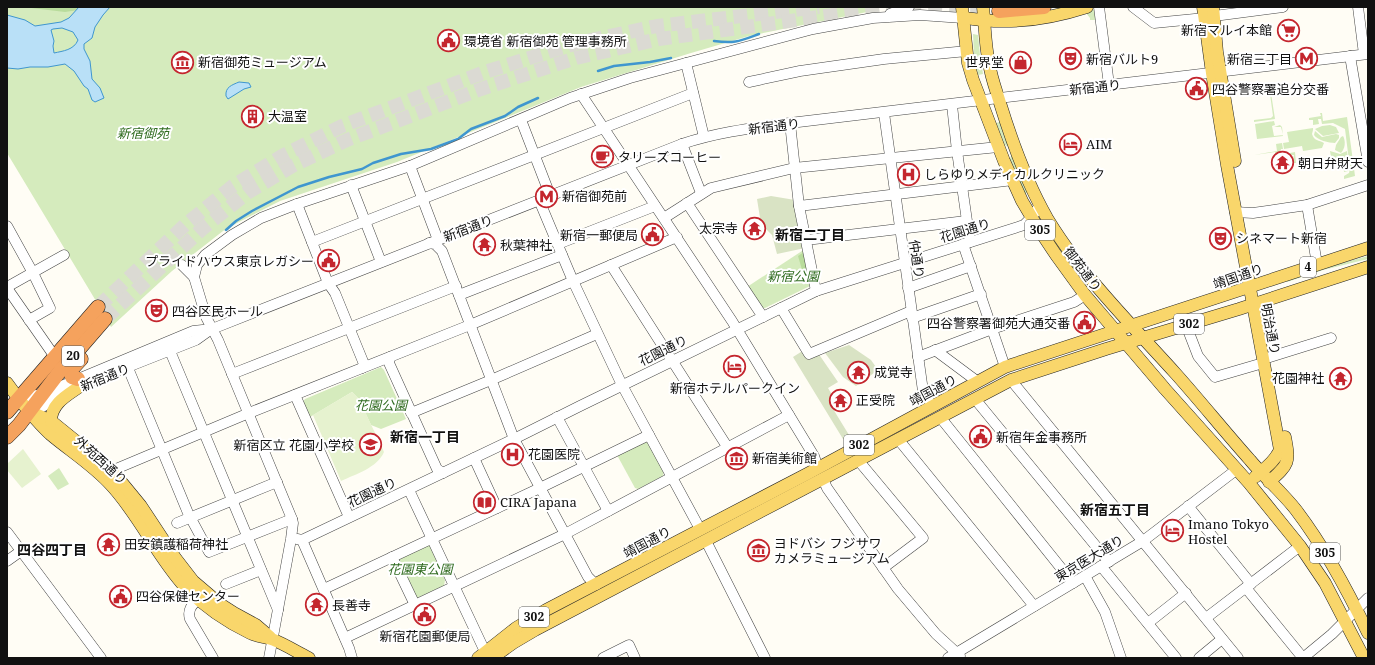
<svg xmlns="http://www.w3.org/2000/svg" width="1375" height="665" viewBox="0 0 1375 665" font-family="'Noto Serif','Noto Sans JP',serif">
<rect width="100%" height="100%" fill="#fffdf5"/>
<!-- green -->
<g fill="#d5ebbd">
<polygon points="7,7 877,7 877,10 749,36 691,53 581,87 397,162 280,201 237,223 223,231 172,271 111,327 104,315 83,333 102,311 7,153"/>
<polygon points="1095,9 1096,20 1090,20 1090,18 1086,13"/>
<polygon points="973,34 978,35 980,55 983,74 978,75 974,56"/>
<polygon points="1271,93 1275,119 1254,122 1254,120 1271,118 1273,116 1270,94"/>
<polygon points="1320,113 1322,113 1323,121 1347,117 1355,176 1344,179 1344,176 1349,173 1350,169 1345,129 1333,123 1322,124 1321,119 1318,119 1319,124 1313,125 1313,120 1309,120 1309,118 1321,116"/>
<polygon points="1274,121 1275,125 1272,126 1274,136 1283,135 1281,127 1274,127 1280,125 1282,127 1283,136 1257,139 1255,124"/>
<polygon points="1000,122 1008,144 1007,146 1005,145 996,123"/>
<polygon points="1330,125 1336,127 1339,133 1323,136 1315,129 1322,126"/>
<path d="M1313 128V130L1312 134C1314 141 1319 140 1324 143L1322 148 1303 151 1302 146 1284 149 1283 143 1289 142 1287 132Z"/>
<path d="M1315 131 1322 137 1336 134 1339 135V138L1335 143C1329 143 1317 140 1314 135Z"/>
<path d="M1343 136C1346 141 1345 149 1341 153L1335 150 1336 145 1341 137Z"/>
<polygon points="1282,143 1283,149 1281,149 1280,153 1275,154 1275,152 1254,155 1277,151 1276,144"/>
<polygon points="1330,151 1340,154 1347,151 1349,168 1348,171 1344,172 1343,162 1332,163"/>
<polygon points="1295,152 1296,163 1292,163 1292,166 1278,168 1277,158 1281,158 1282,163 1282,157 1289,156 1292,157 1293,160 1294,155 1290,155 1290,153"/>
<polygon points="1011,156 1013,156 1028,192 1025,194 1010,159"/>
<polygon points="1047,227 1086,285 1044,228"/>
<polygon points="805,249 812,285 765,308 760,308 747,287"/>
<polygon points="1368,256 1368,259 1323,270 1287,282 1287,280 1323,268"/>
<polygon points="381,367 384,370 406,419 381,429 371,425 359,399 352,392 310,417 303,402 305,399"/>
<polygon points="644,439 649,441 664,471 663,476 638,489 635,488 617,455"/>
<polygon points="59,468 69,484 58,490 48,476"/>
<polygon points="426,544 430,546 445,580 444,586 417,598 396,561"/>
</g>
<!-- forest -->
<g fill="#b9dc9c">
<polygon points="23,7 99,7 65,12"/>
<polygon points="804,252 809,275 805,280 798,256"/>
</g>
<!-- cemetery -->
<g fill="#d9e3c4">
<polygon points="771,196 795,200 805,248 777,254 772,235 761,224 757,199"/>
<polygon points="849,345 871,360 878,370 856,386 843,377 825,353"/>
<polygon points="804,350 818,353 838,382 828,388 835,400 830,404 849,435 843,439 793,357"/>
</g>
<!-- pitch -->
<g fill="#e6f2cf">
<path d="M352 392 359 399 384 452C377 468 356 474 341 481L313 415Z"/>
<polygon points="23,449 41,474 22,488 7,470 7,464"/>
</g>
<!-- water -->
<g fill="#b9e0f7" stroke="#3f96cf" fill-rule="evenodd">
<path d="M79 7H110L103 15 95 27 92 38 84 44V49L90 61 92 79 100 88 104 98 95 102 92 100 88 89 84 86 74 71 65 64 48 67H30L18 69 7 68V15L25 20 35 26 61 22 69 18ZM62 28 73 32 78 40C74 50 63 51 54 53L53 46 54 41 51 30 53 29Z"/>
<path d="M239 82 249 83 251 87 244 89 228 99 226 96C225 87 232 85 239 82Z"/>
</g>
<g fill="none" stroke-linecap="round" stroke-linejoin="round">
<!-- stream -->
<g stroke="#3f96cf" stroke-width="2.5">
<path d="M714 41C735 44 740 41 759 34"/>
<polyline points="598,71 614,66 650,62 671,58"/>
<polyline points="226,230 236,221 252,211 298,187 329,177 362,169 373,163 401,154 431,149 458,139 471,129 505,116 518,107 538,98"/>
</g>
<!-- highway-tunnel -->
<g stroke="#dbdad3" stroke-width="14" stroke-dasharray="14 7" stroke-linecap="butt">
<polyline points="98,307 185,225 233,186 282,156 342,126 485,72 577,43 657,26 819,7"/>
<polyline points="105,319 202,229 247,193 294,165 347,140 481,89 576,58 659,39 884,8 999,11"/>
</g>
<defs>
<g id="minor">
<polyline points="1099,7 1109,85"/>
<polyline points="1133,7 1154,23 1205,18"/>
<polyline points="1358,7 1364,54"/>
<polyline points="890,14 909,7"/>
<polyline points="1214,16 1283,7"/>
<polyline points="1350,56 1368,162"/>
<polyline points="686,63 704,137"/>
<polyline points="749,82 800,71 884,59 967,51"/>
<polyline points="581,94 732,321 814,456 818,468"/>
<polyline points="952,105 957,151 970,242"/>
<polyline points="884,113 923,391 932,406"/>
<polyline points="521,120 550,195"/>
<polyline points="790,123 799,206 816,291"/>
<polyline points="682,144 701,193"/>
<polyline points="410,166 438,240"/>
<polyline points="351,185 381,262"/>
<polyline points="539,200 573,281 622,385 700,529"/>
<polyline points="687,203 763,317"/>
<polyline points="297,204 328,283 335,293 364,364 362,368"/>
<polyline points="1307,205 1317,264"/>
<polyline points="799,206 1013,180"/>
<polyline points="1235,212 1253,213 1307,205 1368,185"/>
<polyline points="664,218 711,188 794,168 998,147"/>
<polyline points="7,226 33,273 50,308 29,320"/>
<polyline points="806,240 966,221"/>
<polyline points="312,242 693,93"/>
<polyline points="429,243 435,244 442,251 514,439 588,577 596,585"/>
<polyline points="558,244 655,206"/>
<polyline points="963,244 1005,367"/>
<polyline points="182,265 194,277"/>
<polyline points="611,265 728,448"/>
<polyline points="7,287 64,255"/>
<polyline points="7,288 55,357"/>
<polyline points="908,288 971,266"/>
<polyline points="459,295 562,255"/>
<polyline points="781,308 809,354 911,311"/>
<polyline points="912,318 981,294"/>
<polyline points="1186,325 1198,356 1215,377 1263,363"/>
<polyline points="935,350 978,382"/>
<polyline points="170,351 278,610"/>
<polyline points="390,357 389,363 437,469 443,473"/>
<polyline points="918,357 992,329 1074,302 1085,295"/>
<polyline points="1270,357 1331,338"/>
<polyline points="128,368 188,513 209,552 292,519"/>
<polyline points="232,374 456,286"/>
<polyline points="1011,380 1238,658"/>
<polyline points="295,395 349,517"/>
<path d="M18 399 42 394 193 331 212 329 682 144C718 132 753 128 790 123L1368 54"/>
<polyline points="975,399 1109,562"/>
<path d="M29 412C43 410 51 399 62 393L196 340 210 330"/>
<polyline points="411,413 491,380 597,334"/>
<polyline points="557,417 608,511"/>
<polyline points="940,417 1073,583"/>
<polyline points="898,439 1034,606"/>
<polyline points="474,458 497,508"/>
<polyline points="858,460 923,538 883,568"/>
<polyline points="111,471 249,413 470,325 677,237"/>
<polyline points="823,479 827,488 898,589 936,634 960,656"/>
<polyline points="409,490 488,658"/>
<polyline points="1188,506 1251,584"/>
<polyline points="177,523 277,482"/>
<polyline points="7,532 101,658"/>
<polyline points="297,539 302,540 349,648 352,658"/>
<polyline points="302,540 514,439 580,406 816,291 1024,225 1032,217 1040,205"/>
<polyline points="706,541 765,658"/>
<polyline points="392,557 415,605"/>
<polyline points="7,561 21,551"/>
<polyline points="1101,566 1176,658"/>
<polyline points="1085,576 1105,612 1121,658"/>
<polyline points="226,584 261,570"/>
<polyline points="1246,588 1303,658"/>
<polyline points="324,589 540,488 649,435"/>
<path d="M198 599C192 605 187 610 190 619L213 658"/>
<polyline points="1206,618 1300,546"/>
<polyline points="1148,623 1186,593"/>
<polyline points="345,638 565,534 789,415"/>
<polyline points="269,658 291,539 293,523 292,519 218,340 206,317 194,277 197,265 205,255 232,235 261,218 297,204 410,166 570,98 630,78 813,29 873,18 920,15 963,18"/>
<polyline points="603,658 629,645 635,658"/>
<polyline points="948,658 1143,541 1236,470"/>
<polyline points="1199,658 1222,639"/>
<polyline points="1303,658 1332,634 1368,598"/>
</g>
<g id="major">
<polyline points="962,7 968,63 973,80 1004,161 1022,201 1038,228 1056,255 1085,295 1165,389 1249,483 1300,546 1325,583 1364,658"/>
<path d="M983 7C985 26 985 45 989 63 991 77 996 90 1000 103 1012 142 1027 183 1047 218 1082 276 1131 324 1176 374 1201 402 1225 432 1250 460 1264 477 1282 492 1296 510 1325 548 1347 589 1368 633"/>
<path d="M1203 7 1212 73 1227 165 1280 450C1274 462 1265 468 1255 477"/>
<polyline points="1213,7 1217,52 1235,161"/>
<path d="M963 18C975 19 986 21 998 21 1027 22 1059 16 1087 7"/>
<path d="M7 383C20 401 34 419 50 434 70 451 93 465 111 485 140 516 157 557 186 588 204 606 227 622 250 633 258 637 266 637 274 640 286 645 297 652 309 658"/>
<polyline points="33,413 51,421 93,455 118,478 141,506 176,559 193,581 220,604 234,613 256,625 270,637"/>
<path d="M51 421C51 404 66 396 79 387"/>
<path d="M1269 482C1289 464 1290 463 1285 437"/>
<polyline points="478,658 516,628 546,610 807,474 1005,367 1368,248"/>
<polyline points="492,658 513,643 535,630 1011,380 1106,349 1239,309 1368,267"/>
</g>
<g id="highway">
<polyline points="999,11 1044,7"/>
<polyline points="78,379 72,377 70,371 81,359"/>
<polyline points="7,412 98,307"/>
<polyline points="7,437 19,425 60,371 105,319"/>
</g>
</defs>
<!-- minor casing -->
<use href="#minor" stroke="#444" stroke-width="11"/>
<!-- major casing -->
<use href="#major" stroke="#222" stroke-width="13"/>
<!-- highway casing -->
<use href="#highway" stroke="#222" stroke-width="15"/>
<!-- minor -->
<use href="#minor" stroke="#fff" stroke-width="10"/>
<!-- major -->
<use href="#major" stroke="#f9d66b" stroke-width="12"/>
<!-- highway -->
<use href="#highway" stroke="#f5a25d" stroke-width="14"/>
</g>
<!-- icons -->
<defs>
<symbol id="supermarket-ring" viewBox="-11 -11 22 22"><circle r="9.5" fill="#fff" stroke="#c4262e" stroke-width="1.5"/><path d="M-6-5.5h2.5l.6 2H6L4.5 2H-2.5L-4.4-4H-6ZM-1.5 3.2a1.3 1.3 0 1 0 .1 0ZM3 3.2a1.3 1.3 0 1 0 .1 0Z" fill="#c4262e"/></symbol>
<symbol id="civic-ring" viewBox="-11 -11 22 22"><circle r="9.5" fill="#fff" stroke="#c4262e" stroke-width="1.5"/><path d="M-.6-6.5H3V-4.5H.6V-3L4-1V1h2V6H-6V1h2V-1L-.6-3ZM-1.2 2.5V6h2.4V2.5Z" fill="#c4262e"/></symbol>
<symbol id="theatre-ring" viewBox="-11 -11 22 22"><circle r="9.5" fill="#fff" stroke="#c4262e" stroke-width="1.5"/><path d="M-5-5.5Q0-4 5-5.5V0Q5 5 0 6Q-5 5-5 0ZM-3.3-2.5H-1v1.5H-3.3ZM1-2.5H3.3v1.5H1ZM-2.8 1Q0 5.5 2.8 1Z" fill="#c4262e"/></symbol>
<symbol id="metro-ring" viewBox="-11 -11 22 22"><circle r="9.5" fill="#fff" stroke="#c4262e" stroke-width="1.5"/><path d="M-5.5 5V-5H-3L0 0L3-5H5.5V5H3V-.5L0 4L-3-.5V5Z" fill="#c4262e"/></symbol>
<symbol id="museum-ring" viewBox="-11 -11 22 22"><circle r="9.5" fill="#fff" stroke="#c4262e" stroke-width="1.5"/><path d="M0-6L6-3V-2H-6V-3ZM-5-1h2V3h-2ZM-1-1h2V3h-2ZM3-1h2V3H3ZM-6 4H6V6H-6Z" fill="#c4262e"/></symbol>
<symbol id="shop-ring" viewBox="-11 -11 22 22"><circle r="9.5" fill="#fff" stroke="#c4262e" stroke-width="1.5"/><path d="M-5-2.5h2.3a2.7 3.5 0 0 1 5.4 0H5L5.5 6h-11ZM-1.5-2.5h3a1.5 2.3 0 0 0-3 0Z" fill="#c4262e"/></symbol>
<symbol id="building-ring" viewBox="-11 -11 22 22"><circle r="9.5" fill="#fff" stroke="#c4262e" stroke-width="1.5"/><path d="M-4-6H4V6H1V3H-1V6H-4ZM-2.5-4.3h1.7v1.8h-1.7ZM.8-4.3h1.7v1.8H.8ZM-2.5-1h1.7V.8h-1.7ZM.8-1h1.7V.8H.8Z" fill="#c4262e"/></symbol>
<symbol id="hotel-ring" viewBox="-11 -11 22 22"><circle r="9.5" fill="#fff" stroke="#c4262e" stroke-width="1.5"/><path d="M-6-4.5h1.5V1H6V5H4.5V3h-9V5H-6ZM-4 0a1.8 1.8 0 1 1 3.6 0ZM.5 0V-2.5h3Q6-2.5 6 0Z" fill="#c4262e"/></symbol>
<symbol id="cafe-ring" viewBox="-11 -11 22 22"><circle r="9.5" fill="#fff" stroke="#c4262e" stroke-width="1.5"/><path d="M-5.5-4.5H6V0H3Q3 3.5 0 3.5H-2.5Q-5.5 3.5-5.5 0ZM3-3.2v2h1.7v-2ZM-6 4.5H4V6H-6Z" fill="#c4262e"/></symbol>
<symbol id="temple-ring" viewBox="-11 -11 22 22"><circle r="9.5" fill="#fff" stroke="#c4262e" stroke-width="1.5"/><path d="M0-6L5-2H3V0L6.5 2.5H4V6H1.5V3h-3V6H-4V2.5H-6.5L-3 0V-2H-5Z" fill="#c4262e"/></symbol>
<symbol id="hospital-ring" viewBox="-11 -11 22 22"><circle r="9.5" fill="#fff" stroke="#c4262e" stroke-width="1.5"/><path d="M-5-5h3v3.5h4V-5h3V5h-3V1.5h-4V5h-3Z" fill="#c4262e"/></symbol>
<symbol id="school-ring" viewBox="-11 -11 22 22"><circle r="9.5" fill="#fff" stroke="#c4262e" stroke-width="1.5"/><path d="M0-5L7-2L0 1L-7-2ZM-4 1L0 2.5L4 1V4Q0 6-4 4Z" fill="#c4262e"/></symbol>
<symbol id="library-ring" viewBox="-11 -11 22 22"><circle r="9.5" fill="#fff" stroke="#c4262e" stroke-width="1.5"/><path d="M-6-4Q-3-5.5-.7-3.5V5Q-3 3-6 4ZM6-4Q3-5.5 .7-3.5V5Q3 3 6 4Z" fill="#c4262e"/></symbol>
</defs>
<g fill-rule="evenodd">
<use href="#supermarket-ring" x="1276" y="18" width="25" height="25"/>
<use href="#civic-ring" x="436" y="28" width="25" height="25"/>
<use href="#theatre-ring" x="1058" y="46" width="25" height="25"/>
<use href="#metro-ring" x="1294" y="46" width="25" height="25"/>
<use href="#museum-ring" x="170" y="50" width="25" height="25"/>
<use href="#shop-ring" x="1008" y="50" width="25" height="25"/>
<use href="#civic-ring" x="1184" y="76" width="25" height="25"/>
<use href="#building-ring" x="240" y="104" width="25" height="25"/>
<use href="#hotel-ring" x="1058" y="132" width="25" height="25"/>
<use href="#cafe-ring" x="590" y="144" width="25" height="25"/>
<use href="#temple-ring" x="1270" y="150" width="25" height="25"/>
<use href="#hospital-ring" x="896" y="162" width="25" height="25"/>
<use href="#metro-ring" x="534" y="184" width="25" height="25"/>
<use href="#temple-ring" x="742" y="216" width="25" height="25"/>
<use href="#civic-ring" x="640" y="222" width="25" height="25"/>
<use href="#theatre-ring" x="1208" y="226" width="25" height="25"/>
<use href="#temple-ring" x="472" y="232" width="25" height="25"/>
<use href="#civic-ring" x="316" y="248" width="25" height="25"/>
<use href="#theatre-ring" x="144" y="298" width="25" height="25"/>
<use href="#civic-ring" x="1072" y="310" width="25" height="25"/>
<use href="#hotel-ring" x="722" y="354" width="25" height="25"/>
<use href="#temple-ring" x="846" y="360" width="25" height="25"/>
<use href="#temple-ring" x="1328" y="366" width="25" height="25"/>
<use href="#temple-ring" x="828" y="388" width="25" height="25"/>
<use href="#civic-ring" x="968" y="424" width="25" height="25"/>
<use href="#school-ring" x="358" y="432" width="25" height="25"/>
<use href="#hospital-ring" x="500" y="442" width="25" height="25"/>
<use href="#museum-ring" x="724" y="446" width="25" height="25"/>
<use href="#library-ring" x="472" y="490" width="25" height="25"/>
<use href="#hotel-ring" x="1160" y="518" width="25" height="25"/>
<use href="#temple-ring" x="96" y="532" width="25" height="25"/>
<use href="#museum-ring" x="746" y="538" width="25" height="25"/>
<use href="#civic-ring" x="108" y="584" width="25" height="25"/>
<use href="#temple-ring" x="304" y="592" width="25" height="25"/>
<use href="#civic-ring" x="412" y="602" width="25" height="25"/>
</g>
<g text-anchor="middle" stroke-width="4" stroke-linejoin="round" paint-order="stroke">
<!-- shield labels -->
<g fill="#fff" stroke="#585858" stroke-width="1">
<rect x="1025" y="220" width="30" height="20" rx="3"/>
<rect x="1300" y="257" width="16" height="20" rx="3"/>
<rect x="1174" y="314" width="30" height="20" rx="3"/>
<rect x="62" y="346" width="22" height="20" rx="3"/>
<rect x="844" y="435" width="30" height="20" rx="3"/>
<rect x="1310" y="543" width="30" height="20" rx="3"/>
<rect x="519" y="607" width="30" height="20" rx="3"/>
</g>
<g font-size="12" font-weight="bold" fill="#111">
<text x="1040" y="234">305</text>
<text x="1308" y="271">4</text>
<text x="1189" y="328">302</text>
<text x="73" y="360">20</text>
<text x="859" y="449">302</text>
<text x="1325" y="557">305</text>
<text x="534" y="621">302</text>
</g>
<!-- poi labels -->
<g font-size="13" fill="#111" stroke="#fff" text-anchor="start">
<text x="1272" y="35" text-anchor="end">新宿マルイ本館</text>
<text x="464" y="46">環境省 新宿御苑 管理事務所</text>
<text x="1086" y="64">新宿バルト9</text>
<text x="1292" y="64" text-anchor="end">新宿三丁目</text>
<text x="198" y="67">新宿御苑ミュージアム</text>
<text x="1004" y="67" text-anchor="end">世界堂</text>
<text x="1212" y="94">四谷警察署追分交番</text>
<text x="268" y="121">大温室</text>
<text x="1086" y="149">AIM</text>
<text x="618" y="162">タリーズコーヒー</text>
<text x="1298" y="168">朝日弁財天</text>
<text x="924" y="179">しらゆりメディカルクリニック</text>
<text x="562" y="201">新宿御苑前</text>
<text x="738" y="233" text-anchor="end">太宗寺</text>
<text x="638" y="240" text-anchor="end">新宿一郵便局</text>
<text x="1236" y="243">シネマート新宿</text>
<text x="500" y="250">秋葉神社</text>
<text x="314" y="266" text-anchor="end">プライドハウス東京レガシー</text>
<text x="172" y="316">四谷区民ホール</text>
<text x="1070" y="328" text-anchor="end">四谷警察署御苑大通交番</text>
<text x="874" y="377">成覚寺</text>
<text x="1324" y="383" text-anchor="end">花園神社</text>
<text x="735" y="393" text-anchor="middle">新宿ホテルパークイン</text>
<text x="856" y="405">正受院</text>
<text x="996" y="442">新宿年金事務所</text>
<text x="354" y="450" text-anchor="end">新宿区立 花園小学校</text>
<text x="528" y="459">花園医院</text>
<text x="752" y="463">新宿美術館</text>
<text x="500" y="507">CIRA Japana</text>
<text x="1188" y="529">Imano Tokyo<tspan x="1188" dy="15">Hostel</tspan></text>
<text x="774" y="548">ヨドバシ フジサワ<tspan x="774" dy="15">カメラミュージアム</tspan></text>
<text x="124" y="549">田安鎮護稲荷神社</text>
<text x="136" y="601">四谷保健センター</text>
<text x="332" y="610">長善寺</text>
<text x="425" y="641" text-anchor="middle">新宿花園郵便局</text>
</g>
<!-- street labels -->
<g font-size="13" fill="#111" stroke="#fff">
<text transform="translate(1095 87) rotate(-6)" y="5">新宿通り</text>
<text transform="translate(774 126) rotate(-7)" y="5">新宿通り</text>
<text transform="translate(468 228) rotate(-21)" y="5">新宿通り</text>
<text transform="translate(965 230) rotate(-17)" y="5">花園通り</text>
<text transform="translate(917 259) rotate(82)" y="5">仲通り</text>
<text transform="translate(1083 269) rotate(53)" y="5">御苑通り</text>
<text transform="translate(1238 276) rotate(-19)" y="5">靖国通り</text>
<text transform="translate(1271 329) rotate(79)" y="5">明治通り</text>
<text transform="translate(663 350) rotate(-26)" y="5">花園通り</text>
<text transform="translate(105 377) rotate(-22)" y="5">新宿通り</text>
<text transform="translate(933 390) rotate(-28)" y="5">靖国通り</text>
<text transform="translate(101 460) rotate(42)" y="5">外苑西通り</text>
<text transform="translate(372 492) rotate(-25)" y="5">花園通り</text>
<text transform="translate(647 542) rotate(-28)" y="5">靖国通り</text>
<text transform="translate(1089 558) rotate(-31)" y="5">東京医大通り</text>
</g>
<!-- park labels -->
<g font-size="13" font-style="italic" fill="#2f6b1f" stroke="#fff">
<text x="143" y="138">新宿御苑</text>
<text x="793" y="281">新宿公園</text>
<text x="381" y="410">花園公園</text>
<text x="420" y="574">花園東公園</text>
</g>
<!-- neighbourhood labels -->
<g font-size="14" font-weight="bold" fill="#111" stroke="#fff">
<text x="810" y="240">新宿二丁目</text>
<text x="425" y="442">新宿一丁目</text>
<text x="1115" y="515">新宿五丁目</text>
<text x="52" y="555">四谷四丁目</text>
</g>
</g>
<!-- border -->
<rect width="1375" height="665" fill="none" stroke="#111111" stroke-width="16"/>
</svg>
